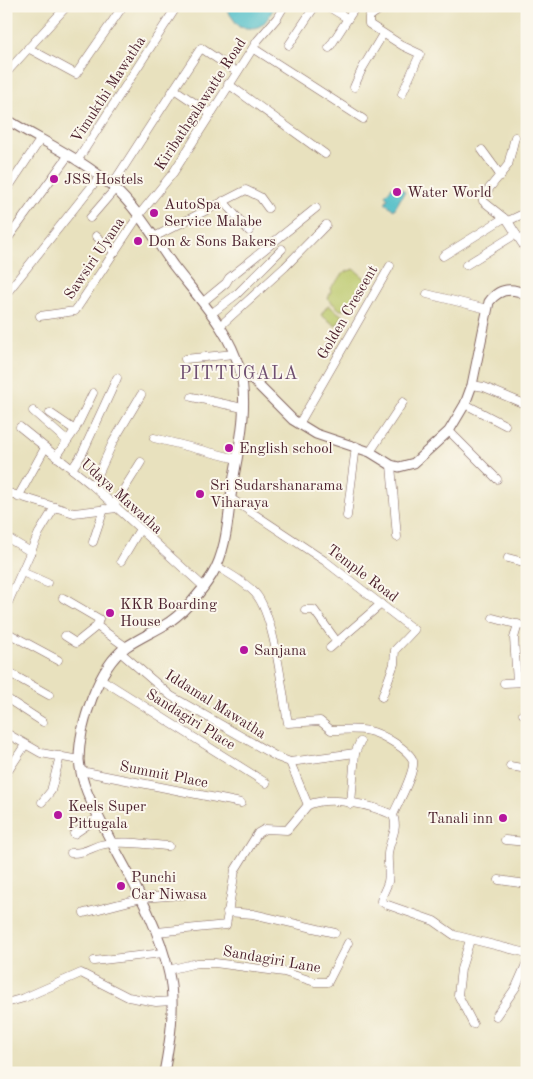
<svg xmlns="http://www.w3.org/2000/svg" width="533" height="1079" viewBox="0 0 533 1079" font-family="'Old Standard TT',serif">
<rect width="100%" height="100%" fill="#fbf7ec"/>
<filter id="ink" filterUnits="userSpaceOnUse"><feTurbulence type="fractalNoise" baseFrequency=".02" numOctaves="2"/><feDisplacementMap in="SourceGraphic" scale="10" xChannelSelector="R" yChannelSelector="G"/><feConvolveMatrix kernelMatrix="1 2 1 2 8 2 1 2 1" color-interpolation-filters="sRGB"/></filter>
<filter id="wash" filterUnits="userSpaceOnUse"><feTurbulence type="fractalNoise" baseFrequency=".0096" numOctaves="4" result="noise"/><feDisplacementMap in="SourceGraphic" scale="20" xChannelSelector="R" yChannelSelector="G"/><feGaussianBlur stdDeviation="1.12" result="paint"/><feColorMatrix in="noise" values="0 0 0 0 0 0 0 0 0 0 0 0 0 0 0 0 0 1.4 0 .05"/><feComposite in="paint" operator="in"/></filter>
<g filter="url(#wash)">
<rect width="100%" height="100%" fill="#e8e1be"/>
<!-- green -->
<g fill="#bac769" stroke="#82734a">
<polygon points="354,269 367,280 345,310 340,310 328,299 331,291 330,288 345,272"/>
<polygon points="328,305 343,316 336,326 321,315"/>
</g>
<!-- water -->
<g fill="#50bec7" stroke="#4d6e79">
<path d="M224 6H275C264 25 262 31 239 27Z"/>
<polygon points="394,185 405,191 394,210 385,203 388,198 385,195"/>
</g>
</g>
<g filter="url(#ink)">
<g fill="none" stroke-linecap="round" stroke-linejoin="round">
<defs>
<g id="minor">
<polyline points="327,6 347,18"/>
<polyline points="384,6 369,17 369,24 403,46 420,54 402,94"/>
<polyline points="289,45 315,6"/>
<polyline points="28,48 76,74 123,6"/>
<polyline points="253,48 363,119"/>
<polyline points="329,48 356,6"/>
<polyline points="6,73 67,6"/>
<polyline points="228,84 325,154"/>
<polyline points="354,87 362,69 383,34"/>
<polyline points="174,89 201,48 237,72"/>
<polyline points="515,137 508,165 483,196 483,201 508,221 516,234"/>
<polyline points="482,150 501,176"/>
<polyline points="77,161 177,6"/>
<polyline points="112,185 174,89 211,114"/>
<polyline points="6,191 40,140"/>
<polyline points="223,201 249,231"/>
<polyline points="90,218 115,189"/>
<polyline points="508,221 527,212"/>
<polyline points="96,236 115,252"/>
<polyline points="154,237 246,190 260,197 268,208"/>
<polyline points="6,241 68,156"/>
<polyline points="443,256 504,218"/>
<polyline points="466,265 516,234 527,251"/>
<polyline points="6,294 100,176"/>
<polyline points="427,294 487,309"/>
<polyline points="203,302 226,283 229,278 316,208"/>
<polyline points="211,314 237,294 282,249"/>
<polyline points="40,316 75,311 139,215 173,173 258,40 277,18 284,6"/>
<polyline points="220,326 285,267 326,225"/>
<polyline points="185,359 234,354"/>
<polyline points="472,385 484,387 527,405"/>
<polyline points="192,397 243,408"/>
<polyline points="465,404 505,425"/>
<polyline points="33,411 67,441"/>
<polyline points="50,413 75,430"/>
<polyline points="299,424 390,266"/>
<polyline points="20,427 93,486 204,587"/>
<polyline points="449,431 497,479"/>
<polyline points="154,438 237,459"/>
<polyline points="370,452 403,402"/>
<polyline points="56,457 75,430 93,393"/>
<polyline points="391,465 397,537"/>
<polyline points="72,469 82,454 117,378"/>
<polyline points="93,486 113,442 141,395"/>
<polyline points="6,492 74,513 117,508"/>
<polyline points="18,497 45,448"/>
<polyline points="230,498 325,561 414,630 395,650 394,664 382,697"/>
<polyline points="114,505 141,462"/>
<polyline points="347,516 356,446"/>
<polyline points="6,537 31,552"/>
<polyline points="93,542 104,509"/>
<polyline points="508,558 527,563"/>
<polyline points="121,561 140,529"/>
<path d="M217 566C229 574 245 582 255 593 275 615 282 692 288 723L320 721 331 730C343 730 357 728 369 731 380 733 410 750 413 761 415 773 398 803 393 815"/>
<polyline points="22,572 47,583"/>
<polyline points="63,598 99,619 97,626 126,647"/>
<polyline points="6,607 39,533 55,507"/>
<polyline points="305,610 314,610 337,642"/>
<polyline points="493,618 527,627"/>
<polyline points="6,632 58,660"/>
<polyline points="65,636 76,643 97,626"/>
<polyline points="330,648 381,604"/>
<path d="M120 652 171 696 277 757 290 762 308 805C331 795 371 805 393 815 399 830 389 840 388 854 387 863 390 873 388 882 386 889 382 894 381 901L385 904 434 921 454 935 527 953"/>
<polyline points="6,671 49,695"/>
<polyline points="101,679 266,783"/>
<polyline points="517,682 514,638 518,624"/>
<polyline points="504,683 527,682"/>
<polyline points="6,698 43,722"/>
<polyline points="523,714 527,717"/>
<polyline points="6,733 41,753 79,760"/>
<polyline points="290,762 355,753"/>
<polyline points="510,766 527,769"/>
<polyline points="81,771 241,803"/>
<polyline points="6,774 25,745"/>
<polyline points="42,802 51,791 60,756"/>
<polyline points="351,804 355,753 360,742"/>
<polyline points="74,834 99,817"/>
<polyline points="505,840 527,842"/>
<path d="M71 853C89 853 91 846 105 844 125 840 149 845 169 846"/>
<polyline points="499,880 527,884"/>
<polyline points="227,912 253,914 335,933"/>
<polyline points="84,913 142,898 194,894"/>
<polyline points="157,932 226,925 235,870 258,833 265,829 287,830 308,805"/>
<polyline points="470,940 461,969 458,995 473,1024"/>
<polyline points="94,961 163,953"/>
<polyline points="168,970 197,963 215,963 284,972 315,982 328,982 348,943"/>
<polyline points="6,1003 24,998 81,973 128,997 156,1002 172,1001"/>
<polyline points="496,1016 516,987 527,962"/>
</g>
<g id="major">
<path d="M6 119C41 141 81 158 112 186 137 208 154 238 173 265 198 298 229 329 240 370 249 406 239 447 233 482 228 512 228 549 212 575 200 594 182 615 163 626 151 633 138 639 126 647 98 667 79 726 79 760 80 771 83 782 87 792 113 854 155 907 169 974 176 1006 170 1041 164 1073"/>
<path d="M240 371 249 376 293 420 316 434 370 452 391 465 399 467 414 463 449 431 465 404 472 385 489 302C499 288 512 287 527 295"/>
</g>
</defs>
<!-- minor casing -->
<use href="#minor" stroke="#81635e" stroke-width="9"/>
<!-- major casing -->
<use href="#major" stroke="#81635e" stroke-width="11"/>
<!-- minor -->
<use href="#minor" stroke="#fff" stroke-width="8"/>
<!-- major -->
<use href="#major" stroke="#fff" stroke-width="9"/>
</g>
</g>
<!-- markers -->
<g fill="#b5179e" stroke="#fbf7ec" stroke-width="2">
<circle cx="54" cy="179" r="5"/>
<circle cx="397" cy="192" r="5"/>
<circle cx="154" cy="213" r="5"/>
<circle cx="138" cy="241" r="5"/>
<circle cx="229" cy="448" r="5"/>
<circle cx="200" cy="494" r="5"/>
<circle cx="110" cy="613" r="5"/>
<circle cx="244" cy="650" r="5"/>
<circle cx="58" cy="815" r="5"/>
<circle cx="503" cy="818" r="5"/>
<circle cx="121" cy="886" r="5"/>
</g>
<g text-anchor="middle" stroke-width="4" stroke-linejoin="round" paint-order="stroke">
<!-- street labels -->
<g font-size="15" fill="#4a1f2b" stroke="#fbf7ec">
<text transform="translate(108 89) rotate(-57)" y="5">Vimukthi Mawatha</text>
<text transform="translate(200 104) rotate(-57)" y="5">Kiribathgalawatte Road</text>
<text transform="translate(94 258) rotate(-56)" y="5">Sawsiri Uyana</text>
<text transform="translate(347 312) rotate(-60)" y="5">Golden Crescent</text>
<text transform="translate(122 496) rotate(42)" y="5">Udaya Mawatha</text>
<text transform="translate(363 573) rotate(37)" y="5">Temple Road</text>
<text transform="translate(216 704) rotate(32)" y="5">Iddamal Mawatha</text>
<text transform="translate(191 719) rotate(32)" y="5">Sandagiri Place</text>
<text transform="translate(164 774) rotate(11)" y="5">Summit Place</text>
<text transform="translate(272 959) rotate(10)" y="5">Sandagiri Lane</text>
</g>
<!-- poi labels -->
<g font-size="15" fill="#4a1f2b" stroke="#fbf7ec" text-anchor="start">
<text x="64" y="184">JSS Hostels</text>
<text x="407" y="197">Water World</text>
<text x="164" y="209">AutoSpa<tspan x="164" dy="17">Service Malabe</tspan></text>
<text x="148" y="246">Don &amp; Sons Bakers</text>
<text x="239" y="453">English school</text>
<text x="210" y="490">Sri Sudarshanarama<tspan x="210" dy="17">Viharaya</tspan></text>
<text x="120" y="609">KKR Boarding<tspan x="120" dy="17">House</tspan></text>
<text x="254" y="655">Sanjana</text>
<text x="68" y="811">Keels Super<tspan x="68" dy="17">Pittugala</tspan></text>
<text x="493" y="823" text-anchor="end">Tanali inn</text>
<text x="131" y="882">Punchi<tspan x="131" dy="17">Car Niwasa</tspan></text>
</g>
<!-- quarter labels -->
<g font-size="18" letter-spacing="1" fill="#6f4f71" stroke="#fbf7ec">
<text x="239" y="379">PITTUGALA</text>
</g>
</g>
<!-- margin -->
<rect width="533" height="1079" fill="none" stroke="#fbf7ec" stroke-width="25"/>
</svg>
